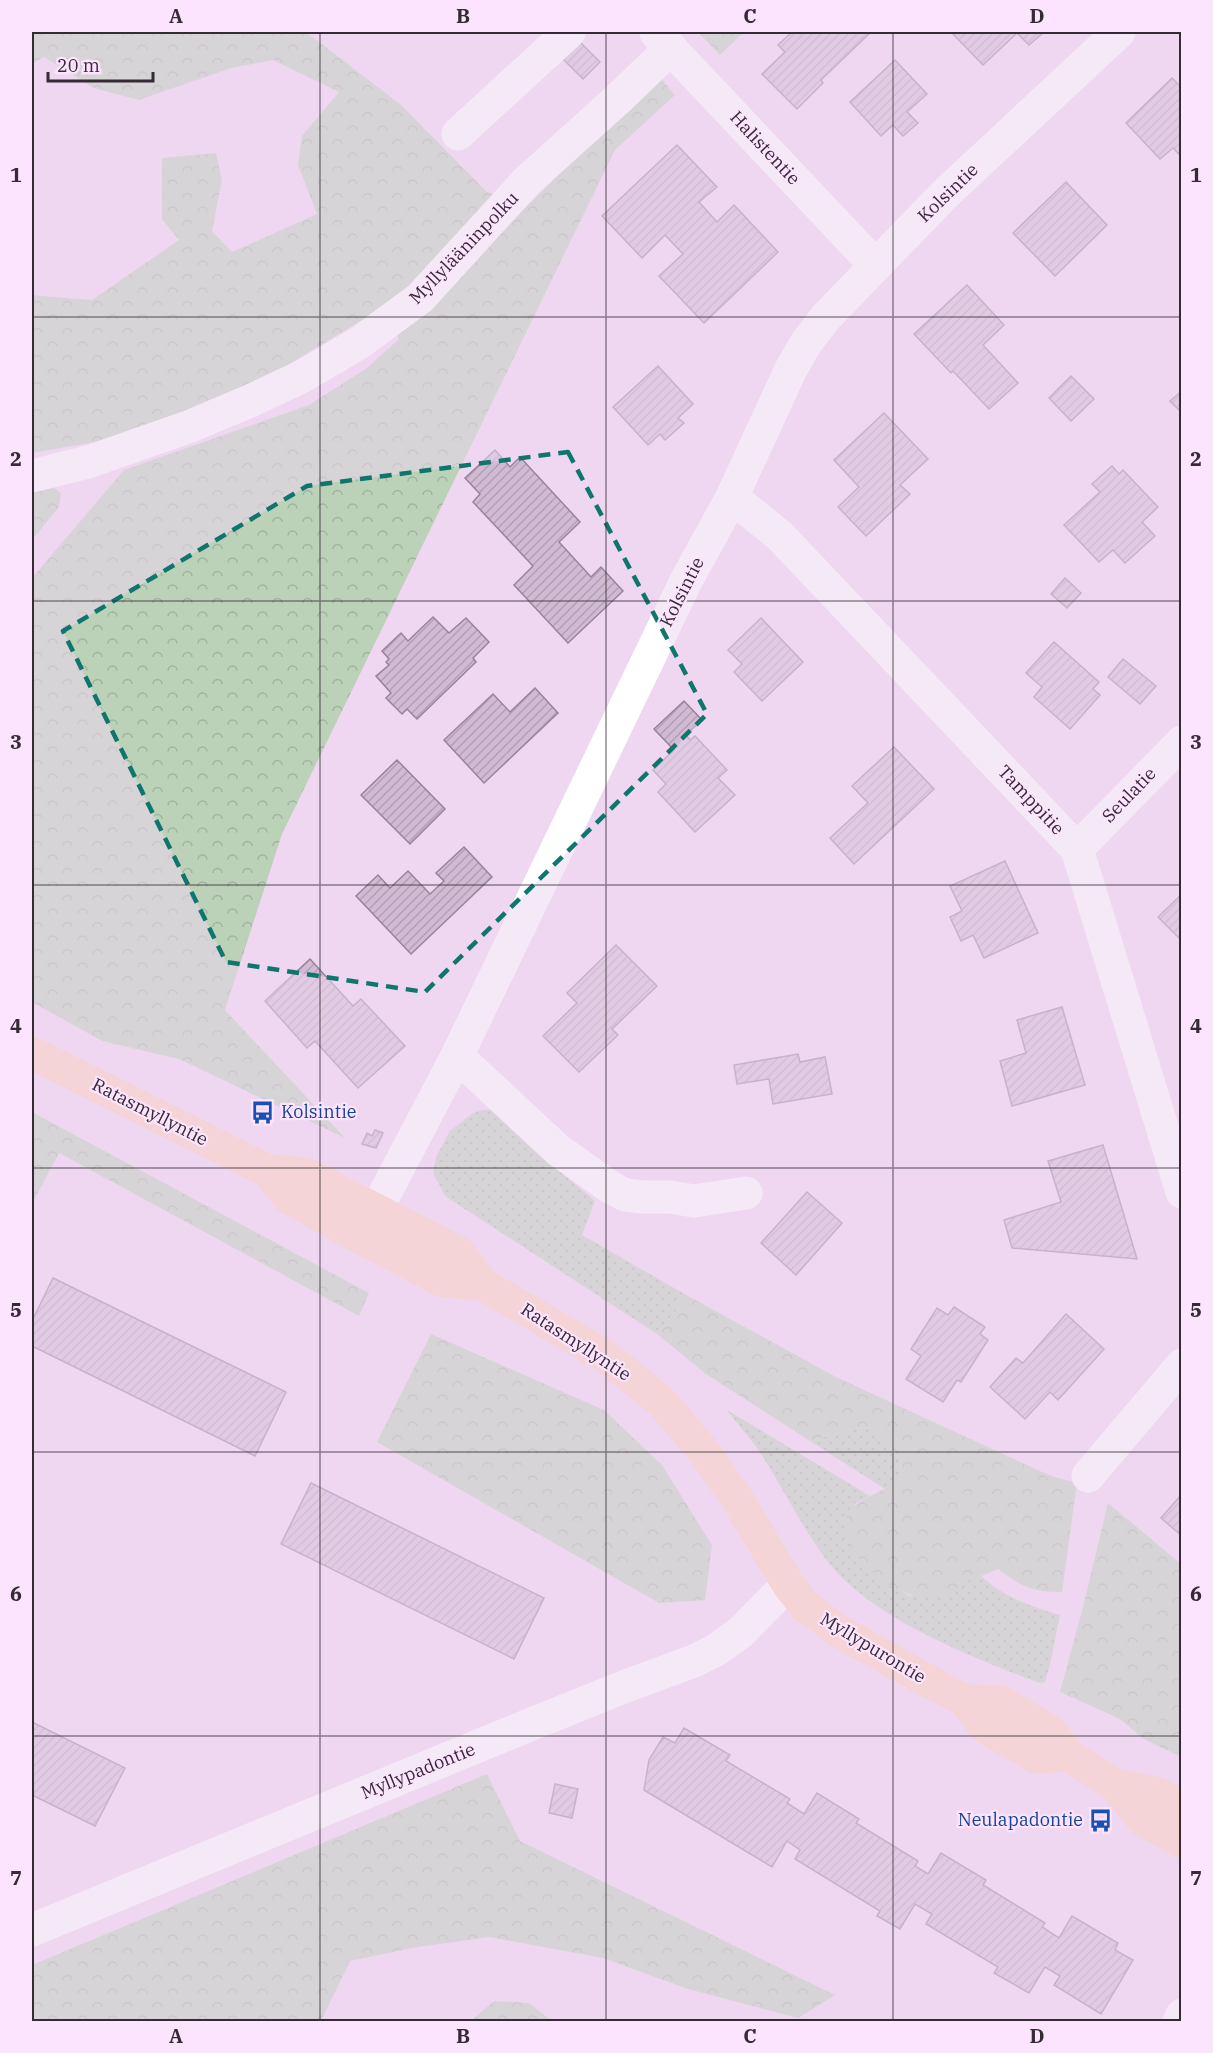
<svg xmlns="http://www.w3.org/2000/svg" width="1213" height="2053" viewBox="0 0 1213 2053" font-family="'IBM Plex Serif',serif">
<defs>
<pattern id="grass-dots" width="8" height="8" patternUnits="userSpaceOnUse" patternTransform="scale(1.5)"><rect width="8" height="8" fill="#bbd1b8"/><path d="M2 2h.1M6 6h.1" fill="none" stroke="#a1b49f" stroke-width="1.8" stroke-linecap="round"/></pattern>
<pattern id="forest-crowns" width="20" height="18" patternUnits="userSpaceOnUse" patternTransform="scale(1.5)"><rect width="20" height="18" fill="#bbd1b8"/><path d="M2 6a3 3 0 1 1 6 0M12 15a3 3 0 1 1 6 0" fill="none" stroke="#a1b49f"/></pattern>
<pattern id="building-hatch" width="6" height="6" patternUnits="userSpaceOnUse" patternTransform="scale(1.5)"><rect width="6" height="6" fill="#d1bad3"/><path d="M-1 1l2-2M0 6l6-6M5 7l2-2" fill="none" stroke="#b4a0b6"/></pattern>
</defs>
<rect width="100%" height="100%" fill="#efd7f1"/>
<!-- grass -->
<g fill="url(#grass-dots)">
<polygon points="483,1110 492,1110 542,1156 595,1201 582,1235 688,1296 657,1334 445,1196 433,1173 436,1157 450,1131 473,1113"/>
<path d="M727 1410 870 1496 854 1504 860 1558 880 1579 910 1596 981 1576C1006 1598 1029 1606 1060 1615L1050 1664 1045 1682 1040 1683C975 1659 871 1618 828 1562 803 1529 785 1492 763 1457 753 1441 739 1426 727 1410Z"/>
<polygon points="871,1427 888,1442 901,1463 900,1479 885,1489 810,1441 848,1430"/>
</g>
<!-- forest -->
<g fill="url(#forest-crowns)">
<polygon points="32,32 306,32 400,104 487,192 529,204 659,76 675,95 615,150 282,834 225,1010 345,1138 179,1059 102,1041 32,1002 32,578 124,470 309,405 367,368 399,339 384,307 246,390 135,435 32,453 32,295 92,300 179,240 162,219 162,158 216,153 222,180 212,231 232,252 317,214 298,165 302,136 339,92 273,60 231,68 139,100 94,88 44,57 32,64"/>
<polygon points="698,32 744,32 720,55"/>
<polygon points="53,487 61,493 59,507 32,540 32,488"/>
<polygon points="32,1112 369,1293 359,1316 59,1153 32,1204"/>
<path d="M688 1296 838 1378 1051 1476 1077 1483 1062 1592C1032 1592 1022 1587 998 1569 990 1573 981 1576 972 1579 963 1584 954 1592 944 1595 911 1607 864 1574 850 1544 846 1535 847 1521 847 1512 862 1497 883 1492 900 1479L901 1463 888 1442 870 1427 848 1430 810 1441 706 1374 657 1334Z"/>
<polygon points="431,1334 604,1410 662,1465 712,1545 705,1600 659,1603 377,1442"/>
<polygon points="1108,1503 1181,1564 1181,1757 1144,1739 1120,1719 1060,1692 1083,1607"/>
<polygon points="487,1774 520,1841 835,1995 798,2018 688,1989 603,1958 489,1937 412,1948 350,1961 321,2021 32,2021 32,1965"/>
<polygon points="494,2001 529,2003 552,2021 471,2021"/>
</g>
<!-- building -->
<g fill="url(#building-hatch)" stroke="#99839b" stroke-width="1.5">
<polygon points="792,32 871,32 821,80 823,83 797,109 762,74 785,52 778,45"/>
<polygon points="951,32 1044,32 1029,45 1017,33 983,65"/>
<polygon points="580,42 600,62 583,79 563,59"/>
<polygon points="895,60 927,94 907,112 918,123 903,136 893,125 881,136 850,102"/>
<polygon points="1172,78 1182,88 1182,152 1179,154 1173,148 1160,159 1126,123"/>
<polygon points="677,145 717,187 699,202 717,222 734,205 778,252 704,323 659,276 683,254 665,235 642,258 602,216"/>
<polygon points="1066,182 1107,225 1055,276 1013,233"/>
<polygon points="967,285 1004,325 983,345 1018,383 989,409 953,371 951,373 914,334"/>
<polygon points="658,366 693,404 678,418 684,423 665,440 660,434 648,445 613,407"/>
<polygon points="1071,376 1094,399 1071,421 1049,398"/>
<polygon points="1182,391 1182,413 1170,401"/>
<polygon points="884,413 928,459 900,485 910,494 866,536 838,507 859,487 834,460"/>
<polygon points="495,450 510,467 520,457 580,522 559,542 591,577 601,567 623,591 568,643 514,585 533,566 473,502 480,494 465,478"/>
<polygon points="1112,466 1119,474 1123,470 1158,507 1142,522 1155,536 1125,563 1113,550 1099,562 1064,525 1100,492 1092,484"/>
<polygon points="1065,578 1081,593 1067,608 1051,594"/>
<polygon points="433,617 449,633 466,618 489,642 473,658 476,662 417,719 407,709 402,714 386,698 391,693 376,676 389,665 386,662 389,659 382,651 401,633 408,641"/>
<polygon points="761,618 803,662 762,701 734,672 742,664 728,650"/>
<polygon points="1054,642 1099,682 1093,689 1100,695 1070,729 1034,697 1042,687 1026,673"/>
<polygon points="1123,659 1156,686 1140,704 1108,677"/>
<polygon points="535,688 558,713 484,783 444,740 493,694 510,712"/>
<polygon points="684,701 702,720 686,735 690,740 695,736 727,770 718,778 735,795 695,832 658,792 666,784 653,770 674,750 654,729"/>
<polygon points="894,747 934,789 854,864 830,838 868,803 852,786"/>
<polygon points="397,760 445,809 410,844 361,795"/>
<polygon points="464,847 492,877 411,954 356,896 378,875 390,888 408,871 430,894 444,881 436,873"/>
<polygon points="1005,861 1038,933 984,958 973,935 961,941 950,917 962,911 950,886"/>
<polygon points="1182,894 1182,941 1158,917"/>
<polygon points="616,945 657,986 612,1029 618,1035 579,1072 543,1036 577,1003 567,993"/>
<polygon points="310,959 353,1006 361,999 405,1046 358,1088 315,1041 307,1048 265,1001"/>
<polygon points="1062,1007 1085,1085 1012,1106 1000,1061 1026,1053 1017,1020"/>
<polygon points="798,1054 800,1062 825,1057 832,1094 773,1104 769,1079 737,1084 734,1065"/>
<polygon points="375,1130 383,1133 376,1148 362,1144 367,1133 372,1136"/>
<polygon points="1103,1145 1137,1259 1012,1248 1004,1220 1061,1202 1048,1161"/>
<polygon points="807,1192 842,1223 796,1275 761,1243"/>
<polygon points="53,1278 286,1392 255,1456 32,1346 32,1321"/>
<polygon points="954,1307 985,1327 980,1334 988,1340 961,1382 957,1380 943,1402 906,1379 921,1356 911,1349 937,1308 948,1315"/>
<polygon points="1066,1314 1104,1349 1058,1400 1050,1392 1025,1419 990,1387 1016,1358 1023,1363"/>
<polygon points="311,1483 544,1598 514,1659 281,1544"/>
<polygon points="1182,1494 1182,1536 1161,1518"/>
<polygon points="32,1722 125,1768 95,1826 32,1795"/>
<polygon points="684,1728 730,1755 726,1761 790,1799 787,1803 804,1814 817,1793 859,1819 856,1823 918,1861 915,1866 928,1874 941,1853 986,1880 983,1885 1045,1923 1042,1927 1059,1938 1072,1916 1118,1943 1115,1950 1133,1960 1101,2014 1054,1985 1060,1976 1045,1967 1029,1993 994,1973 998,1967 926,1924 932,1914 915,1904 900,1929 877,1916 880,1911 795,1859 800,1850 787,1841 772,1867 644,1790 649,1760 663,1737 675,1743"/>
<polygon points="555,1784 578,1789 572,1818 549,1813"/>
</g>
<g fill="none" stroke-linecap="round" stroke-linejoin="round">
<!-- minor -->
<g stroke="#fff" stroke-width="33">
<polyline points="656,33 875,265"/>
<polyline points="458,134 569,32"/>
<polyline points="32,476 88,462 188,427 250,401 303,376 359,343 420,298 527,181 618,99 671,48"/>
<polyline points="732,497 780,536 1077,849 1182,1192"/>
<polyline points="1077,849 1182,742"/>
<polyline points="457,1056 558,1150 610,1187 625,1195 643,1197 670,1197 694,1201 746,1193"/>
<polyline points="363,1235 457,1056 686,581 732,497 791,369 806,343 826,317 945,194 1119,32"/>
<polyline points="1088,1476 1182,1365"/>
<polyline points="32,1930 539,1721 626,1686 694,1661 716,1650 741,1632 788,1584"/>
<polyline points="1179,2022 1182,2015"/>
</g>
<!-- major -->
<g stroke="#fad0b5" stroke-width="33">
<polyline points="32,1053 268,1171 306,1174 442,1244 460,1254 482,1284 605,1356 662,1402 708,1457 739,1502 788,1584 806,1607 839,1631 919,1676 966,1701 1001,1702 1051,1732 1068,1755 1114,1784 1143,1820 1182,1842"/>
<polyline points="268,1171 288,1197 361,1238 444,1281 482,1284"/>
<polyline points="966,1701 985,1727 1036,1757 1068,1755"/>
<polyline points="1114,1784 1158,1794 1182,1807"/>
</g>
</g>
<!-- marked area -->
<path d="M0 0H1213V2053H0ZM568 452 707 714 425 992 226 962 63 631 307 486Z" fill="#efd7f1" fill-opacity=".55" fill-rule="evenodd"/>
<path fill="none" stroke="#0f766e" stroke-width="4.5" stroke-dasharray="12 8" stroke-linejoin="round" d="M568 452 707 714 425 992 226 962 63 631 307 486Z"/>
<!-- grid -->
<path fill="none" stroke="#342b34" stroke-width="1.5" stroke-opacity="0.55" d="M320 32V2022M606 32V2022M893 32V2022M32 317H1182M32 601H1182M32 885H1182M32 1168H1182M32 1452H1182M32 1736H1182"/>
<!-- icons -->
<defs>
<symbol id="bus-bare" viewBox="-9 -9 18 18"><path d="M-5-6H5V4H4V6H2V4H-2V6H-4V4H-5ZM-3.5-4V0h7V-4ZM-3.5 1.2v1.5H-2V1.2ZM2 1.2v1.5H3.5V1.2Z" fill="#1a4fb4" stroke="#fce4fe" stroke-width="2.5" paint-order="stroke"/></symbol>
</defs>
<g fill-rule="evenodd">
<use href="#bus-bare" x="246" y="1096" width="33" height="33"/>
<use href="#bus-bare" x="1084" y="1804" width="33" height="33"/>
</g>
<g text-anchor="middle" stroke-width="4.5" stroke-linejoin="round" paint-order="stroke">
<!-- street labels -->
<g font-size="18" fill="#342b34" stroke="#fce4fe">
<text transform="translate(765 148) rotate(47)" y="6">Halistentie</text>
<text transform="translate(948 193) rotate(-44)" y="6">Kolsintie</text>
<text transform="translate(464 248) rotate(-46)" y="6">Myllylääninpolku</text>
<text transform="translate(682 592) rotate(-63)" y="6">Kolsintie</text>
<text transform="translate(1129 795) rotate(-46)" y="6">Seulatie</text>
<text transform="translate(1031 800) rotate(47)" y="6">Tamppitie</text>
<text transform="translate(150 1112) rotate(27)" y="6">Ratasmyllyntie</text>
<text transform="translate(576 1342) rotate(33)" y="6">Ratasmyllyntie</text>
<text transform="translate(873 1648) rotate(31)" y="6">Myllypurontie</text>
<text transform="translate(418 1771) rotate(-22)" y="6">Myllypadontie</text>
</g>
<!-- transit labels -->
<g font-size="18" fill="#164399" stroke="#fce4fe" text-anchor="start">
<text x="281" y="1118">Kolsintie</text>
<text x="1083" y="1826" text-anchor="end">Neulapadontie</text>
</g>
</g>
<!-- border -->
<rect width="1213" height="2053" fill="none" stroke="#fce4fe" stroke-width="66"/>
<!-- scale -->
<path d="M48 72v9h105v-9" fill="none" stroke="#342b34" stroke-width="3"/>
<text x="57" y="72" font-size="18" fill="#342b34" stroke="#fce4fe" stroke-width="4.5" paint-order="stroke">20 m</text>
<rect x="33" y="33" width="1147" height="1987" fill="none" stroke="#342b34" stroke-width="2"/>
<g font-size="20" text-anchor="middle" font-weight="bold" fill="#342b34">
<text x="176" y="23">A</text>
<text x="463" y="23">B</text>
<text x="750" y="23">C</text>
<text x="1037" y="23">D</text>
<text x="16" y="182">1</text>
<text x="1196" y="182">1</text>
<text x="16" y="466">2</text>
<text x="1196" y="466">2</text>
<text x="16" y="749">3</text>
<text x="1196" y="749">3</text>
<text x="16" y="1033">4</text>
<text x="1196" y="1033">4</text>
<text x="16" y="1317">5</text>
<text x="1196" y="1317">5</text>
<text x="16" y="1601">6</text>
<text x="1196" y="1601">6</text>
<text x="16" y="1885">7</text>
<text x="1196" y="1885">7</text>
<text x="176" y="2043">A</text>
<text x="463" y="2043">B</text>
<text x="750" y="2043">C</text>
<text x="1037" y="2043">D</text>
</g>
</svg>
